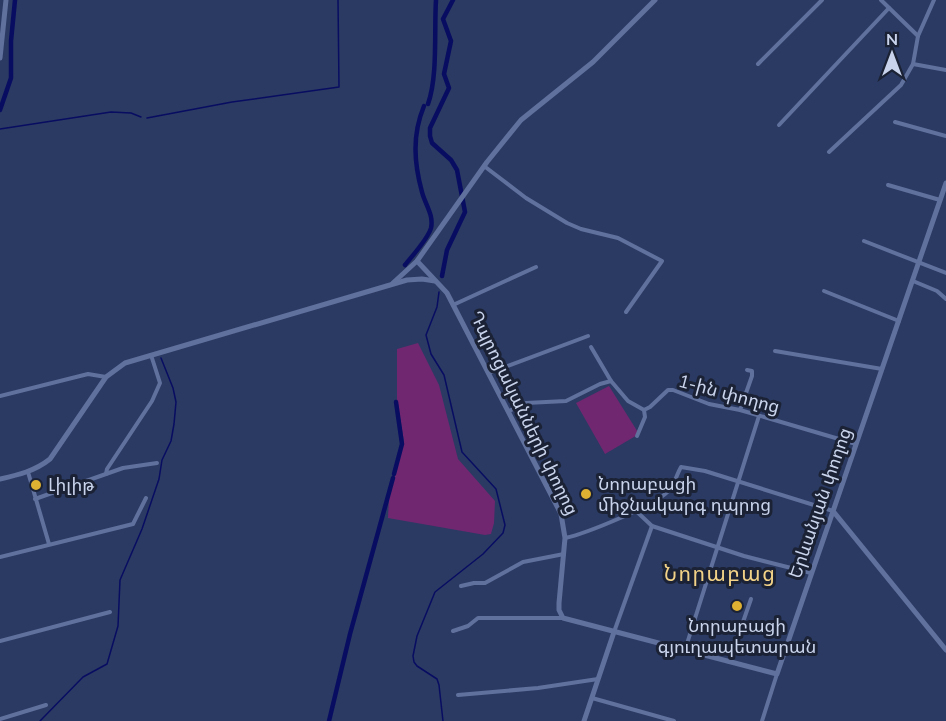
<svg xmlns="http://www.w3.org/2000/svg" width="946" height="721" viewBox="0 0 946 721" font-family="Mulish,'Noto Sans Armenian',sans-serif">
<rect width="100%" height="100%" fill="#2b3a62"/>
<!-- green -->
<g fill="#702770">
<polygon points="418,343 439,385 458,459 495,501 494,523 491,534 485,535 388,518 389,497 404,442 397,399 397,349"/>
<polygon points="609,386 639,434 605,454 576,403"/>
</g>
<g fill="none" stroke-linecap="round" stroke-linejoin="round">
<!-- stream -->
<g stroke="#080d62" stroke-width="1.5">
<polyline points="147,118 232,102 339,87 338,0"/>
<polyline points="0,129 111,112 131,113 141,117"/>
<polyline points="439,292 437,307 426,335 431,354 444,375 462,452 496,489 505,525 503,533 483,554 435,592 417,636 413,656 414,662 417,666 437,679 439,685 443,721"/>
<polyline points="40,721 83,677 107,664 118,626 120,580 142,529 159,479 162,460 171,441 174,424 176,402 173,388 161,358"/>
</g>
<!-- canal -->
<g stroke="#080d62" stroke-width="4.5">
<path d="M428 104C438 76 434 31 436 0"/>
<polyline points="0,110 11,78 11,41 15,0"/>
<path d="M405 265C412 256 428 239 431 228 434 215 425 204 422 192 414 163 412 135 424 106"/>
<polyline points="442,276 447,250 465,212 457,170 451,160 432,143 430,136 430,128 449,88 444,74 451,41 443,19 453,0"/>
<polyline points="394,474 402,444 396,402"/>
<polyline points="329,721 350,634 393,478"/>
</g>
<!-- minor -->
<g stroke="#60719e" stroke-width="4">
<polyline points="881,0 918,36"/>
<polyline points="758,64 822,0"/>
<polyline points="913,64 946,70"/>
<polyline points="895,122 946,136"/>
<polyline points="779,125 889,8"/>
<polyline points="829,152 901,85 913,64 918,36 934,0"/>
<polyline points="484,166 526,198 567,223 581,229 618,238 662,261 626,312"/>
<polyline points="888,185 940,200"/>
<polyline points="864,241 946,273"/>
<polyline points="913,281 937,291 946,299"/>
<polyline points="824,291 899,321"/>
<polyline points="453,305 536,267"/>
<polyline points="591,347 611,381"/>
<polyline points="775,351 882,369"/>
<polyline points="489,373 588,336"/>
<polyline points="0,396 88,374 106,377"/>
<polyline points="740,410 752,376 752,371 747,370"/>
<polyline points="509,411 526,403 566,401 600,384 611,381 628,401 644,410 650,407 668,390 673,390 709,404 740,410 856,444"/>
<polyline points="637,436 645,417 644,410"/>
<polyline points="28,472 49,544"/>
<polyline points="106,474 107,469 152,401 160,383 151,355"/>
<polyline points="35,499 123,468 157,463"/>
<polyline points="635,510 652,526 744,556 811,573"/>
<path d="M565 538C584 534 661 504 671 488 675 482 677 474 681 467L705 471 833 511"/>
<polyline points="0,557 133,524 146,498"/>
<polyline points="461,586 474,583 485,583 523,562 564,554"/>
<polyline points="453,631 468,626 478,618 563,618"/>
<polyline points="614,632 652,526"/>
<polyline points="0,641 110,612"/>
<polyline points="685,650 759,416"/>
<polyline points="729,662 751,599"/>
<polyline points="458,695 538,688 598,679"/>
<polyline points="592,698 674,721"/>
<polyline points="0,719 46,705"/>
<polyline points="762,721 777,674"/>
</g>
<!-- secondary -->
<g stroke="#60719e" stroke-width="5">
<polyline points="0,58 6,0"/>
<polyline points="417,261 447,293 561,514 565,538 559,603 559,610 563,618 777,674 946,183"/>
<polyline points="393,283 417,261 487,162 521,120 593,62 655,0"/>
<path d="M0 479C18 475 35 471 50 459L106 377 125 363 407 280 422 279 435 281"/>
<polyline points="833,511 946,650"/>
<polyline points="584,721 614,632"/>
</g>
</g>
<!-- markers -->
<g fill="#deb133" stroke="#1b2235" stroke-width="2">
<circle cx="36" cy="485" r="6"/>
<circle cx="586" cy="494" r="6"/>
<circle cx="737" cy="606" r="6"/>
</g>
<g text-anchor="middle" stroke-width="6" stroke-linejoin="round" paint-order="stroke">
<!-- street labels -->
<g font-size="18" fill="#c9d4ec" stroke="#1b2235">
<text transform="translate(729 394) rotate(15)" y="6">1-ին փողոց</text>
<text transform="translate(524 413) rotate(64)" y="6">Դպրոցականների փողոց</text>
<text transform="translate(820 503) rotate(-71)" y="6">Երևանյան փողոց</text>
</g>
<!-- poi labels -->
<g font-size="18" fill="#c9d4ec" stroke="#1b2235" text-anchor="start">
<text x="598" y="490">Նորաբացի<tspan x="598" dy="21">միջնակարգ դպրոց</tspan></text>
<text x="48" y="491">Լիլիթ</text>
<text x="737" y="632" text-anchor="middle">Նորաբացի<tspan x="737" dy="21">գյուղապետարան</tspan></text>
</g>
<!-- quarter labels -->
<g font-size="21" letter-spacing="1.5" fill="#f1d287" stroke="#1b2235">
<text x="720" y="581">Նորաբաց</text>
</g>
</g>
<!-- north arrow -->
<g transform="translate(892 54)" stroke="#1b2235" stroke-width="4.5" paint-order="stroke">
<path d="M0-4.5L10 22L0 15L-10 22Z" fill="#c9d4ec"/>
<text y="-9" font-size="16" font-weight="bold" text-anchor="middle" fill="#c9d4ec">N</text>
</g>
</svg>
